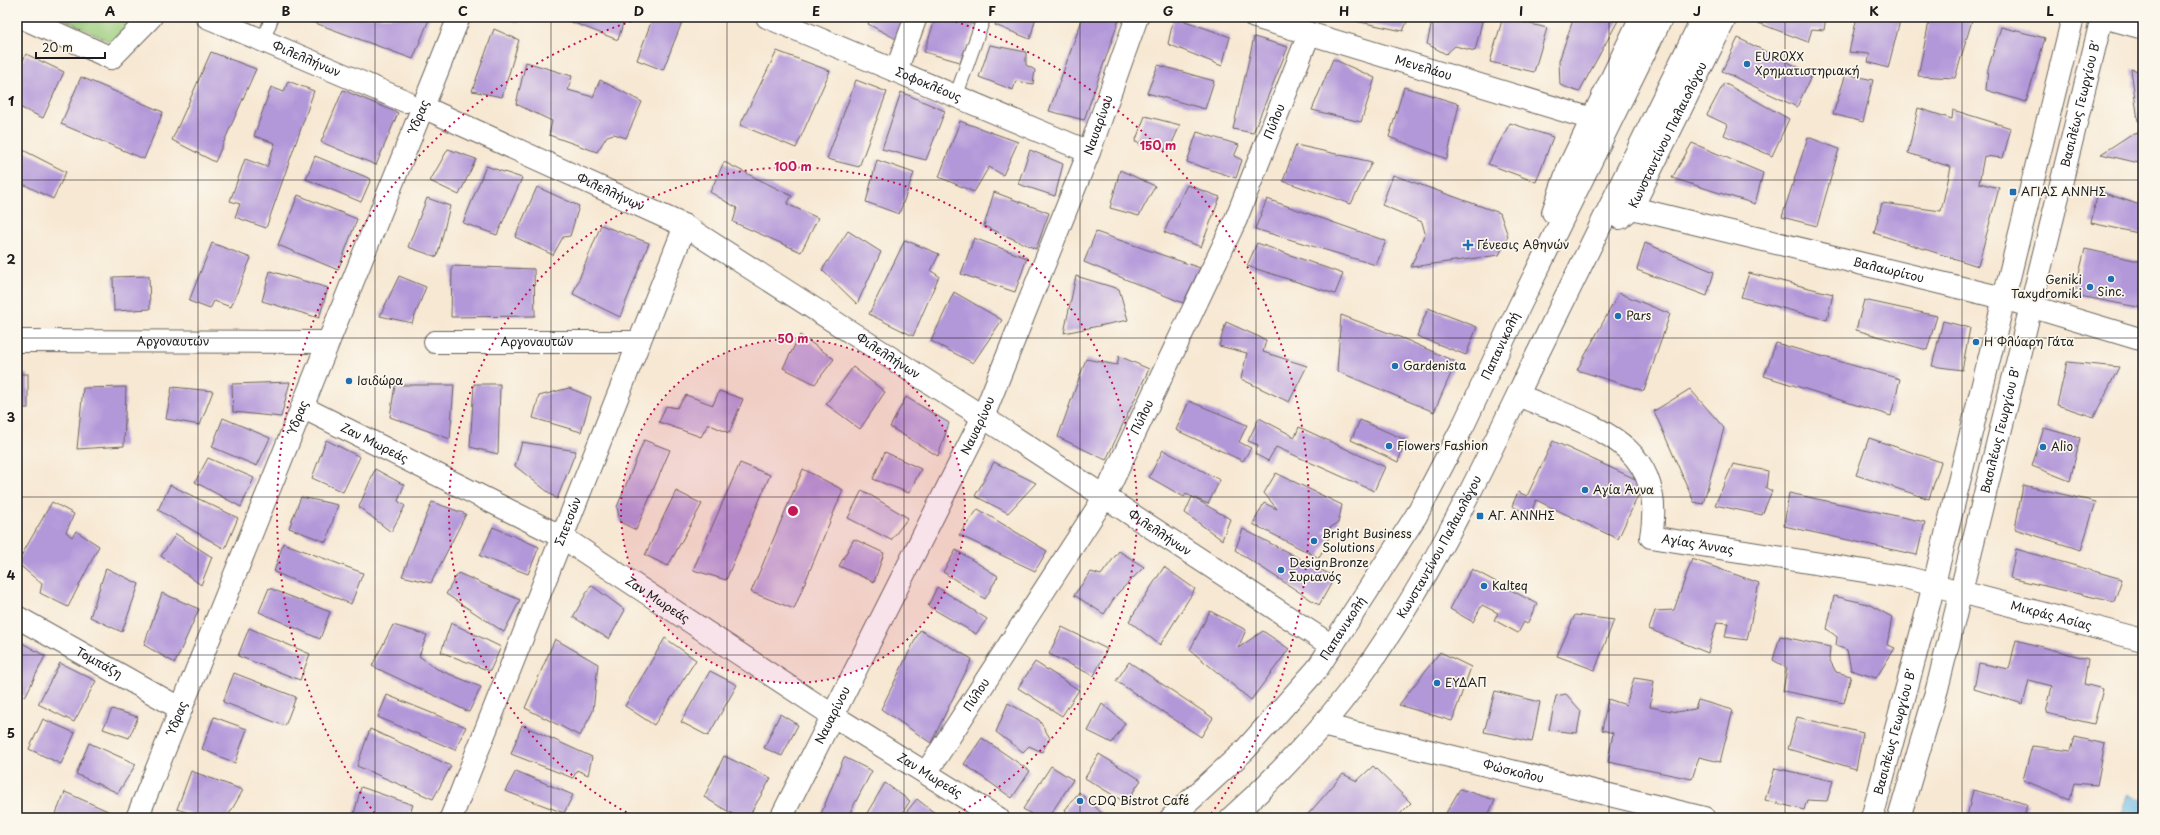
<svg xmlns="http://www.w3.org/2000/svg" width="2160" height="835" viewBox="0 0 2160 835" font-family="'Playpen Sans',sans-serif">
<rect width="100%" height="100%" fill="#fbf7ec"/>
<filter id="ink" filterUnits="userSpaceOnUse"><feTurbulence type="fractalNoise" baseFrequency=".025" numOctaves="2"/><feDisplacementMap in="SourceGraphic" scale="8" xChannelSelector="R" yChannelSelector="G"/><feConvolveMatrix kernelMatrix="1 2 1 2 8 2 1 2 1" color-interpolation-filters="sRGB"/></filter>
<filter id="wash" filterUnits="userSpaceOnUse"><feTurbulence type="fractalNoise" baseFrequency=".012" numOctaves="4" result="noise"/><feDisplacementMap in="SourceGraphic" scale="16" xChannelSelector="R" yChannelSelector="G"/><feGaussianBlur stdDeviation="0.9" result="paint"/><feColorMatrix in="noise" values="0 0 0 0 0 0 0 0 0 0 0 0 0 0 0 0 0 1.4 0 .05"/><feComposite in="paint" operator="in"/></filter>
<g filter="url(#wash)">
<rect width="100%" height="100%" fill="#f7e8d3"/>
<!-- green -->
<polygon fill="#9bcd7d" stroke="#5c744c" points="60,17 146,17 119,46"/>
<!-- water -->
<polygon fill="#6cb9e6" stroke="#446a81" points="2128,794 2143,801 2143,818 2132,818 2122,814"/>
<g id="blocks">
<!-- building -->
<g fill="#b297d9">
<polygon points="299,17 430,17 413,59"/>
<polygon points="504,17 520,17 518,23"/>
<polygon points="559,17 625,17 618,40"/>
<polygon points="653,17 684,17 663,70 637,60"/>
<polygon points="871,17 907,17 898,40 868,24"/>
<polygon points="936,17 953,17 975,25 960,62 924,52"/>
<polygon points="998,17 1036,17 1030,39 995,25"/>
<polygon points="1083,17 1120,17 1084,120 1049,111"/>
<polygon points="1174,17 1230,37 1222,66 1168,44"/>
<polygon points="1356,17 1409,17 1403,31 1355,21"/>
<polygon points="1433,17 1483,17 1475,51 1455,46 1446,54 1427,44"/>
<polygon points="1503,17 1547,28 1534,72 1490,62"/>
<polygon points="1574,17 1620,17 1579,92 1560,85 1559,61"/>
<polygon points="1749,17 1826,17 1824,30 1812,29 1808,42 1748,19"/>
<polygon points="1857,17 1901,17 1888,68 1868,62 1870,54 1849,52"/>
<polygon points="1930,17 1973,17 1955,78 1918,76"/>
<polygon points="2001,27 2045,38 2026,102 1986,90 1988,69"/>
<polygon points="494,29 519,40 502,97 472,91"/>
<polygon points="1254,37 1288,47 1253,133 1233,129"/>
<polygon points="1738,38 1812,74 1797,107 1722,71"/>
<polygon points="990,45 1026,52 1026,65 1035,70 1033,84 1016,81 1013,90 979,77"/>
<polygon points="777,51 830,71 796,148 740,125"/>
<polygon points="211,52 256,69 215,162 172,140"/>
<polygon points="26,54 64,72 43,118 17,106 17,74"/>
<polygon points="1333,59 1375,78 1361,122 1312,110"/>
<polygon points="526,62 572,76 568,90 593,97 600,80 642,102 626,138 614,134 607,136 597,152 549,135 552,121 516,104"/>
<polygon points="1158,65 1214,81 1205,109 1147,93"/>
<polygon points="2131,69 2143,72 2143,119 2138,121"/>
<polygon points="1846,74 1873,80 1863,122 1833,114"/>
<polygon points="81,77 163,112 144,159 61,124"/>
<polygon points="856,80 887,92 859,167 827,159"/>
<polygon points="288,81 314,91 266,228 235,217 240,204 230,201 245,159 267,167 275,143 254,136 271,87 284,92"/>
<polygon points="1724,83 1789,119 1772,156 1724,135 1728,125 1707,115"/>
<polygon points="1404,87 1459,104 1447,159 1389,137"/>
<polygon points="343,90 398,113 376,165 321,142"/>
<polygon points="901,92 945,111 926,160 882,149"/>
<polygon points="1918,108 1952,119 1953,110 2011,128 2003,158 1984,156 1979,183 1999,188 1978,266 1874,233 1882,203 1941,211 1951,167 1908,153"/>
<polygon points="1145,116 1180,125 1169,150 1135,142"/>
<polygon points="960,121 1018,142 1003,175 989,167 974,192 939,177"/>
<polygon points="1510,123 1553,137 1536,182 1488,164"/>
<polygon points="1197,132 1239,145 1234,156 1242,160 1236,178 1187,162"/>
<polygon points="2143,132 2143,164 2101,154 2130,135"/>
<polygon points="1808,137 1839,149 1817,226 1782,217"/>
<polygon points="1692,143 1763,173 1755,204 1672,178"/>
<polygon points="1296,145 1372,162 1351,204 1283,181"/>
<polygon points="17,147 66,172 53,199 17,181"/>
<polygon points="448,149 476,159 459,195 430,181"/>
<polygon points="1030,150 1063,164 1055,196 1018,184"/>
<polygon points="315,156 371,179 361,202 306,179"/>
<polygon points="877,160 914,173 899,214 866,202"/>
<polygon points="724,162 792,196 787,204 818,218 801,252 733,222 737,208 710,192"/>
<polygon points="486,166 522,178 497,235 463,223"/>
<polygon points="1120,170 1155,186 1139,216 1110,208"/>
<polygon points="1393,175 1500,213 1508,236 1499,255 1411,267 1425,233 1422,222 1382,205"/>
<polygon points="1187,185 1220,197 1201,247 1164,232"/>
<polygon points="537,187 579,206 570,236 563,237 553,255 515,237"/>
<polygon points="2098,191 2143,206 2143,234 2091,223"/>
<polygon points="994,192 1049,213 1036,249 984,226"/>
<polygon points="298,195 357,219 338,270 278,245"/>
<polygon points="427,198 450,206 437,257 408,247"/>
<polygon points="1267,199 1386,241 1376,265 1255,229"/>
<polygon points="601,225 649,243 620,317 573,294"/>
<polygon points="848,231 881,252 857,304 822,270"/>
<polygon points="1096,232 1200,268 1183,303 1084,262"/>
<polygon points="974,238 1027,258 1015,292 961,274"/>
<polygon points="905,240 939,254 931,271 939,276 913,336 869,314"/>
<polygon points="212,243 251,258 231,307 214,301 210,309 189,301"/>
<polygon points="1257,243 1343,274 1335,294 1247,266"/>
<polygon points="1645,243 1714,272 1707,296 1637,270"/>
<polygon points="2085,249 2143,262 2143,308 2074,295"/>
<polygon points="452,266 534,269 535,316 451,317"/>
<polygon points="270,271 328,288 319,318 262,301"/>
<polygon points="1749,273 1833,294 1827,320 1741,297"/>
<polygon points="149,276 150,309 114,311 113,277"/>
<polygon points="399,276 426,287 412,323 380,316"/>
<polygon points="1076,276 1119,289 1128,320 1064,333"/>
<polygon points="954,292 1002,320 973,363 931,341"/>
<polygon points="1619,293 1670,314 1644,391 1577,370"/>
<polygon points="1864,300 1937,316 1927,350 1856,330"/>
<polygon points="1428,308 1477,327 1466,355 1417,336"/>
<polygon points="1341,315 1402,338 1456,362 1434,412 1337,371"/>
<polygon points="1943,321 1970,328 1962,370 1932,366"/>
<polygon points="1226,322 1266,340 1263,352 1307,366 1289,402 1241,379 1247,353 1219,346"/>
<polygon points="800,335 834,359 815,384 783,368"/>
<polygon points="1776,343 1900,379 1891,416 1764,376"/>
<polygon points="1119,356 1149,369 1106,460 1058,437 1086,359 1117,365"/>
<polygon points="2067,362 2119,367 2094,417 2057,405"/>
<polygon points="853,367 885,392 860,429 826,404"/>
<rect x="17" y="374" width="11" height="34"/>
<polygon points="290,382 281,417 233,412 232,384"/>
<polygon points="474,384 500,384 498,454 470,447"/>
<polygon points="395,385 454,385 450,439 390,417"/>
<polygon points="126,387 124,446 77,449 83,388"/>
<polygon points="172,387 213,391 200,425 166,419"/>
<polygon points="569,388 591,397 581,432 533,418 539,396"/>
<polygon points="1690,389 1724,428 1703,504 1694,502 1654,411"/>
<polygon points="719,391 743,399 729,433 708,424 701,437 659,422 666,406 677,408 686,395 713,405"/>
<polygon points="906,397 949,423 938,456 890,427"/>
<polygon points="1189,401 1247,425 1239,442 1251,448 1243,461 1176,430"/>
<polygon points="223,418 270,438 257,466 212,447"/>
<polygon points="1259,418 1295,437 1299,427 1385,467 1374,491 1276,447 1268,461 1255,454 1258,445 1248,441"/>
<polygon points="1360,420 1406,440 1398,462 1351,440"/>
<polygon points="2044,428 2080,438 2070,481 2032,466"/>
<polygon points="1869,438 1941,462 1929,499 1856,475"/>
<polygon points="326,440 360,457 343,492 312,478"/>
<polygon points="644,440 670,450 636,530 620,522 617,507"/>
<polygon points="1553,441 1644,483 1618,539 1536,500 1530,515 1512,506 1518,492 1527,496"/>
<polygon points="522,442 576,451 557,499 515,466"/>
<polygon points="1163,450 1220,480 1208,504 1186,494 1184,497 1149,477"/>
<polygon points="885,452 921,469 909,493 873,479"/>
<polygon points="208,458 254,478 241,507 195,482"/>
<polygon points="994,462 1036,483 1008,513 975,496"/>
<polygon points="740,463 770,475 726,580 693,570"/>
<polygon points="1733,464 1768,471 1766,488 1772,491 1762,515 1715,505"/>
<polygon points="375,469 404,485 398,501 405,506 391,532 359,507"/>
<polygon points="803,469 843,490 794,609 751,592"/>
<polygon points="1276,473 1342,505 1338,523 1323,532 1330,535 1319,558 1253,524 1264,503 1277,509 1264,493"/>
<polygon points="170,485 238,518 225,549 158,510"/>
<polygon points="2023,485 2096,502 2081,550 2015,529"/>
<polygon points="862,490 908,518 891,540 848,518"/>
<polygon points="676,491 702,504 668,566 645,555"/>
<polygon points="1789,493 1925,522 1917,555 1784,526"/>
<polygon points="301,497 338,505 326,542 289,528"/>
<polygon points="1192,497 1230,519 1222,540 1185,513"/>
<polygon points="52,502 74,514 66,532 72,537 76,531 99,546 68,607 40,593 42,584 17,563"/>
<polygon points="432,502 466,514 431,583 402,576"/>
<polygon points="978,509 1047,551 1035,571 959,535"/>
<polygon points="493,527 539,547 528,574 480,556"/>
<polygon points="1243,529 1335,577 1319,605 1235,550"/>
<polygon points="176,534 212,557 201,585 161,556"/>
<polygon points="854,539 884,553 874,582 839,566"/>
<polygon points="283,543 363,573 351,604 274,572"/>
<polygon points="2016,549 2122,579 2114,602 2010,578"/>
<polygon points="956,550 998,576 985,599 943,572"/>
<polygon points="1119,551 1144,567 1117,594 1104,614 1074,595 1091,572 1101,575"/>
<polygon points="1692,559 1759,583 1747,640 1725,637 1728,623 1717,622 1708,653 1649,629 1655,611 1674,610"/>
<polygon points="1164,567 1195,589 1160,645 1129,621"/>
<polygon points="106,568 139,584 122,632 90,617"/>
<polygon points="1472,569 1537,604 1527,624 1524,622 1518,633 1494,620 1498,613 1482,605 1473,622 1450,609"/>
<polygon points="458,573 520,600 504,632 446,594"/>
<polygon points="591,585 625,610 609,639 573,617"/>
<polygon points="937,587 987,619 976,634 928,606"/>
<polygon points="269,588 330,612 320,639 259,612"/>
<polygon points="162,593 199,609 175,663 144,645"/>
<polygon points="1834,596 1868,604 1892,617 1887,645 1895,648 1876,678 1851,670 1847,650 1836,646 1837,637 1827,629"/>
<polygon points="1210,611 1246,630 1238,648 1263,631 1289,649 1251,700 1190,650"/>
<polygon points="1575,615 1614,620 1595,670 1557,656"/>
<polygon points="451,623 501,647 490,671 441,652"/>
<polygon points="393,625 427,635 419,656 437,669 481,687 469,712 372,666"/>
<polygon points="1062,627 1107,649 1094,676 1049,654"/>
<polygon points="249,628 310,654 300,680 238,656"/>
<polygon points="920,630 972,659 931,743 881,709"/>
<polygon points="1780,636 1830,647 1829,659 1836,672 1851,676 1844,703 1783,691 1787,668 1773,660"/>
<polygon points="665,638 696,660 654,725 625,706"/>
<polygon points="555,639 598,664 593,711 580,736 525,708"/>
<polygon points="17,640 45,656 25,697 17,692"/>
<polygon points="2016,640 2088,659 2084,684 2103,689 2094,724 2046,713 2052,686 2029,680 2023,704 1974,689 1979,663 2009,669"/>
<polygon points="1440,652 1471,667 1452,721 1399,705"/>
<polygon points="1035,662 1079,690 1062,716 1018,688"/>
<polygon points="1129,662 1213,718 1201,737 1116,681"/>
<polygon points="60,663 96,681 74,722 38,704"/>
<polygon points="710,671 737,685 708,736 681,722"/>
<polygon points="234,673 296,697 285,726 223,702"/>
<polygon points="1634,678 1654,681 1650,707 1677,712 1695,709 1698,700 1733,710 1720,762 1699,757 1692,779 1608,762 1613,733 1602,730 1608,699 1626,705"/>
<polygon points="1495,691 1540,702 1532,742 1484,732"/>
<polygon points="1566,694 1581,711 1577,733 1549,730 1556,696"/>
<polygon points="387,695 466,727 455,750 378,717"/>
<polygon points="1008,703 1039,720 1050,738 1042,752 1029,746 1023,752 996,732"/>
<polygon points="1102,704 1125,723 1112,743 1088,731"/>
<polygon points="112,709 138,717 129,738 103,729"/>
<polygon points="780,714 798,725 782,756 764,748"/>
<polygon points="214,717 247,729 235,763 202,749"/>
<polygon points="1797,717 1863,733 1856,769 1788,749"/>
<polygon points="43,719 75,733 61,764 29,749"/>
<polygon points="522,725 592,757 588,775 577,770 573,778 511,754"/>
<polygon points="370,729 451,766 433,799 357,766"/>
<polygon points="2075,737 2105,744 2097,785 2074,783 2070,799 2023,780 2032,746 2071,751"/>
<polygon points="982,738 1030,771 1012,798 964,764"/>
<polygon points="89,743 136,764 118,793 76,774"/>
<polygon points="1099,754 1141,780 1126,803 1085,778"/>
<polygon points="724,756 771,778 748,818 739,818 704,797"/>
<polygon points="844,757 872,771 847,818 832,818 821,814"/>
<polygon points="1051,766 1073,780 1048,818 1038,818 1023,809"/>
<polygon points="1373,766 1411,803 1396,818 1305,818 1343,774 1357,781"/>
<polygon points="1775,768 1833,781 1827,801 1807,800 1804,810 1765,800"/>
<polygon points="191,771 243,790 227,818 203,818 177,809"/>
<polygon points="516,771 573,795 564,813 505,791"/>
<polygon points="885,783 910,801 899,818 864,818"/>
<polygon points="361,787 413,805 408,818 365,818 354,814"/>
<polygon points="1460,789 1495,800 1487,818 1443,818"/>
<polygon points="1973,790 2027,804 2024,818 1952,818 1953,814 1967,817"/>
<polygon points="65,792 110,812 108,818 54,818"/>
<polygon points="1079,792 1107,818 1073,818 1065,810"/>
<polygon points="917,799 941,818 901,818"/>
</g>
</g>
</g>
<g filter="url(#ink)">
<use href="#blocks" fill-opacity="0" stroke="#69635c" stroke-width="1"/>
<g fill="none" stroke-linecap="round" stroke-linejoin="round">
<defs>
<g id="lane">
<polyline points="263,41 272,17"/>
<polyline points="956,96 984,17"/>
</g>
<g id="street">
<polyline points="21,17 111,58 151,17"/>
<path id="s1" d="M207 17 405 101"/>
<path id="s2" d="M767 17 1089 152"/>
<path id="s3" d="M1255 17 1592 119"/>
<polyline points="2103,17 2143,28"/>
<polyline points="896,71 916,17"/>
<path id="s4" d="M423 107 685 226 983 417 1332 646"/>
<path id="s5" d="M17 341 328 342"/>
<path id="s6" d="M435 342H639"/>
<path id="s7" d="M302 407 562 537 832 715 998 818"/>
<path id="s8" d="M17 617 181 709"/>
<path id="s9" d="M1322 725 1704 818"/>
<path id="s10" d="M926 773 1104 498 1236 219 1309 34"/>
<path id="s11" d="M451 818 685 226"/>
<path id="s12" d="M781 818 983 417 1089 152 1137 17"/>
</g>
<g id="secondary">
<path id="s13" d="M1632 208 2003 298 2143 340"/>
<polyline points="1553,212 1568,169 1641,17"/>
<path id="s14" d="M1620 218 1632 208 1726 17"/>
<path id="s15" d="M1518 395C1589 426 1668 440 1651 537L1908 578 2143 640"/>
<path id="s16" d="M137 818 459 17"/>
<path id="s17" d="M1171 818 1245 750 1317 669 1416 516 1464 424 1519 307 1662 17"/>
<path id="s18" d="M1231 818C1289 766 1343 706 1385 641 1444 552 1489 454 1535 359 1591 245 1647 131 1703 17"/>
<path id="s19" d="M1872 818 1928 608 2073 17"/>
<path id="s20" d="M1899 818 1937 689 2102 17"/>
</g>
</defs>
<!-- lane casing -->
<use href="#lane" stroke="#69635c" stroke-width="15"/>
<!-- street casing -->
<use href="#street" stroke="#69635c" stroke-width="24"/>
<!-- secondary casing -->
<use href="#secondary" stroke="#69635c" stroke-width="24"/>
<!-- lane -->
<use href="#lane" stroke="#fff" stroke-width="13"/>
<!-- street -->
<use href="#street" stroke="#fff" stroke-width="22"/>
<!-- secondary -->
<use href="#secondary" stroke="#fff" stroke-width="22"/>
</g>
</g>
<!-- grid -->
<path fill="none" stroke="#1c1c1c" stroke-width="1" stroke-opacity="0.55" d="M198 17V818M375 17V818M551 17V818M727 17V818M904 17V818M1080 17V818M1256 17V818M1433 17V818M1609 17V818M1785 17V818M1962 17V818M17 180H2143M17 338H2143M17 497H2143M17 655H2143"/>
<!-- distance rings -->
<circle cx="793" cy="511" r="172" fill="#c2185b" fill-opacity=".12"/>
<g fill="none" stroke="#c2185b" stroke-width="2" stroke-dasharray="2 4">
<circle cx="793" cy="511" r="172"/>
<path d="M637 818A344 344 0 1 1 949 818"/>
<path d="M378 818A516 516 0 0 1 642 18M944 18A516 516 0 0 1 1208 818"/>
</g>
<!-- markers -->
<g fill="#1f6fb2" stroke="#fbf7ec" stroke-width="1.5">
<circle cx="1747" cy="64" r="4"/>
<rect x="2009" y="188" width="8" height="8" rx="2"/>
<path d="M1466 239h4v4h4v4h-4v4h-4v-4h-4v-4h4z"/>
<circle cx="2111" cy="279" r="4"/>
<circle cx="2090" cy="287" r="4"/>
<circle cx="1618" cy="316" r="4"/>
<circle cx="1976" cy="342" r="4"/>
<circle cx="1395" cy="366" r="4"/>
<circle cx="349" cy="381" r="4"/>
<circle cx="1389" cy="446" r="4"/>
<circle cx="2043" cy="447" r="4"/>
<circle cx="1585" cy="490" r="4"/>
<rect x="1476" y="512" width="8" height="8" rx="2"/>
<circle cx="1314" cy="541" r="4"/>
<circle cx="1281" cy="570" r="4"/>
<circle cx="1484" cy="586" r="4"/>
<circle cx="1437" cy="683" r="4"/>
<circle cx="1080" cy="801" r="4"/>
</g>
<g text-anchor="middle" stroke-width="3.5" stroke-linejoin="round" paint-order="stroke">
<!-- poi labels -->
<g font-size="12" fill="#1c1c1c" stroke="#fbf7ec" text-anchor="start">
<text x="1755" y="61">EUROXX<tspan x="1755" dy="14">Χρηματιστηριακή</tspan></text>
<text x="2021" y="196">ΑΓΙΑΣ ΑΝΝΗΣ</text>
<text x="1477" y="249">Γένεσις Αθηνών</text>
<text x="2082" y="284" text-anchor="end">Geniki<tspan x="2082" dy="14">Taxydromiki</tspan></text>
<text x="2111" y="296" text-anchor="middle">Sinc.</text>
<text x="1626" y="320">Pars</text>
<text x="1984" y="346">Η Φλύαρη Γάτα</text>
<text x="1403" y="370">Gardenista</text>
<text x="357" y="385">Ισιδώρα</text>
<text x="1397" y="450">Flowers Fashion</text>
<text x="2051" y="451">Alio</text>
<text x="1593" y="494">Αγία Άννα</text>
<text x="1488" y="520">ΑΓ. ΑΝΝΗΣ</text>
<text x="1322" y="538">Bright Business<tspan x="1322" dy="14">Solutions</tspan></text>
<text x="1289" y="567">DesignBronze<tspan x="1289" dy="14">Συριανός</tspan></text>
<text x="1492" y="590">Kalteq</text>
<text x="1445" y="687">ΕΥΔΑΠ</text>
<text x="1088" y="805">CDQ Bistrot Café</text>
</g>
<!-- street labels -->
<g font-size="12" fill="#1c1c1c" stroke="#fbf7ec">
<text dy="4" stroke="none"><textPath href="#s1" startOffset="108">Φιλελλήνων</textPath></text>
<text dy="4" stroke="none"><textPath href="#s3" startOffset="176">Μενελάου</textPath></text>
<text dy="4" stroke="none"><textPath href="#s2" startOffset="175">Σοφοκλέους</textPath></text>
<text dy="4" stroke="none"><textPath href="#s20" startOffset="737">Βασιλέως Γεωργίου Β'</textPath></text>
<text dy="4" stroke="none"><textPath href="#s16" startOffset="756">Ύδρας</textPath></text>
<text dy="4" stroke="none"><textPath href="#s10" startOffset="741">Πύλου</textPath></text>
<text dy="4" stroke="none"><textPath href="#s12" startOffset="763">Ναυαρίνου</textPath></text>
<text dy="4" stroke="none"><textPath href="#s14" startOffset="97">Κωνσταντίνου Παλαιολόγου</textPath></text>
<text dy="4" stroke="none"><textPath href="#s4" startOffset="206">Φιλελλήνων</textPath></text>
<text dy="4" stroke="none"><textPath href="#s13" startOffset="264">Βαλαωρίτου</textPath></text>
<text dy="4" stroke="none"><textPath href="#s5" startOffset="156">Αργοναυτών</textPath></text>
<text dy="4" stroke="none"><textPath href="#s6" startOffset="102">Αργοναυτών</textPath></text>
<text dy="4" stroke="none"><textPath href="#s17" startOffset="581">Παπανικολή</textPath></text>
<text dy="4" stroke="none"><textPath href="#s4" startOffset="529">Φιλελλήνων</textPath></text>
<text dy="4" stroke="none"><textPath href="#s10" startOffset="417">Πύλου</textPath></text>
<text dy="4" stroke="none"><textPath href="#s16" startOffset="432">Ύδρας</textPath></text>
<text dy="4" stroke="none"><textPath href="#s12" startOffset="439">Ναυαρίνου</textPath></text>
<text dy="4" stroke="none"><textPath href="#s20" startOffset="401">Βασιλέως Γεωργίου Β'</textPath></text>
<text dy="4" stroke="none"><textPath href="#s7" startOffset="81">Ζαν Μωρεάς</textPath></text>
<text dy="4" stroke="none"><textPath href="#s11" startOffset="319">Σπετσών</textPath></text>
<text dy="4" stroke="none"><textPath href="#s4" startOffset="853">Φιλελλήνων</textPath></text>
<text dy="4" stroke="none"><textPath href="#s15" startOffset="265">Αγίας Άννας</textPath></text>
<text dy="4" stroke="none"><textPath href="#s18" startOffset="344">Κωνσταντίνου Παλαιολόγου</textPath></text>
<text dy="4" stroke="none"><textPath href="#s7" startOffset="405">Ζαν Μωρεάς</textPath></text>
<text dy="4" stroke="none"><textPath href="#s15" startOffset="626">Μικράς Ασίας</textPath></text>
<text dy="4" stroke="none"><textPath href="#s17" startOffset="257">Παπανικολή</textPath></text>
<text dy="4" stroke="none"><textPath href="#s8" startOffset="94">Τομπάζη</textPath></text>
<text dy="4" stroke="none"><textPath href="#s10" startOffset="93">Πύλου</textPath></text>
<text dy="4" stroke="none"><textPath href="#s12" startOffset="115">Ναυαρίνου</textPath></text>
<text dy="4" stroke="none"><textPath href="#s16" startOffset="108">Ύδρας</textPath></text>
<text dy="4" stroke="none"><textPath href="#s19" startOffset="89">Βασιλέως Γεωργίου Β'</textPath></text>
<text dy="4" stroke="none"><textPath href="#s9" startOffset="197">Φώσκολου</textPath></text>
<text dy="4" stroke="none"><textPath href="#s7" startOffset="729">Ζαν Μωρεάς</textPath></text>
</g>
</g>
<circle cx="793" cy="511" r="6" fill="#c2185b" stroke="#fbf7ec" stroke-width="2"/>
<g font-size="12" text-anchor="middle" font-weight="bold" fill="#c2185b" stroke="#fbf7ec" stroke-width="3.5" stroke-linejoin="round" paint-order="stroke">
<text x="1158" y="150">150 m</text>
<text x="793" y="171">100 m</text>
<text x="793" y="343">50 m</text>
</g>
<!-- margin -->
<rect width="2160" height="835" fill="none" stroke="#fbf7ec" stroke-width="44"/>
<!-- scale -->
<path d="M36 52v6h69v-6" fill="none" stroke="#1c1c1c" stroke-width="2"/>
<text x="42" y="52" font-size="12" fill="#1c1c1c" stroke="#fbf7ec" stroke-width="3" paint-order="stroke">20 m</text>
<rect x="22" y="22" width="2116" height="791" fill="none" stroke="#1c1c1c" stroke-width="1.5"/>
<g font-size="13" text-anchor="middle" font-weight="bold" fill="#1c1c1c">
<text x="110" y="16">A</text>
<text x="286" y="16">B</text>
<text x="463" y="16">C</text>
<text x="639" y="16">D</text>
<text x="816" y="16">E</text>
<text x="992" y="16">F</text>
<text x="1168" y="16">G</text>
<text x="1344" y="16">H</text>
<text x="1521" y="16">I</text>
<text x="1697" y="16">J</text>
<text x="1874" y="16">K</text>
<text x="2050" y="16">L</text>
<text x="11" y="106">1</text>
<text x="11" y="264">2</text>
<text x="11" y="422">3</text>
<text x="11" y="580">4</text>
<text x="11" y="738">5</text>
</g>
</svg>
